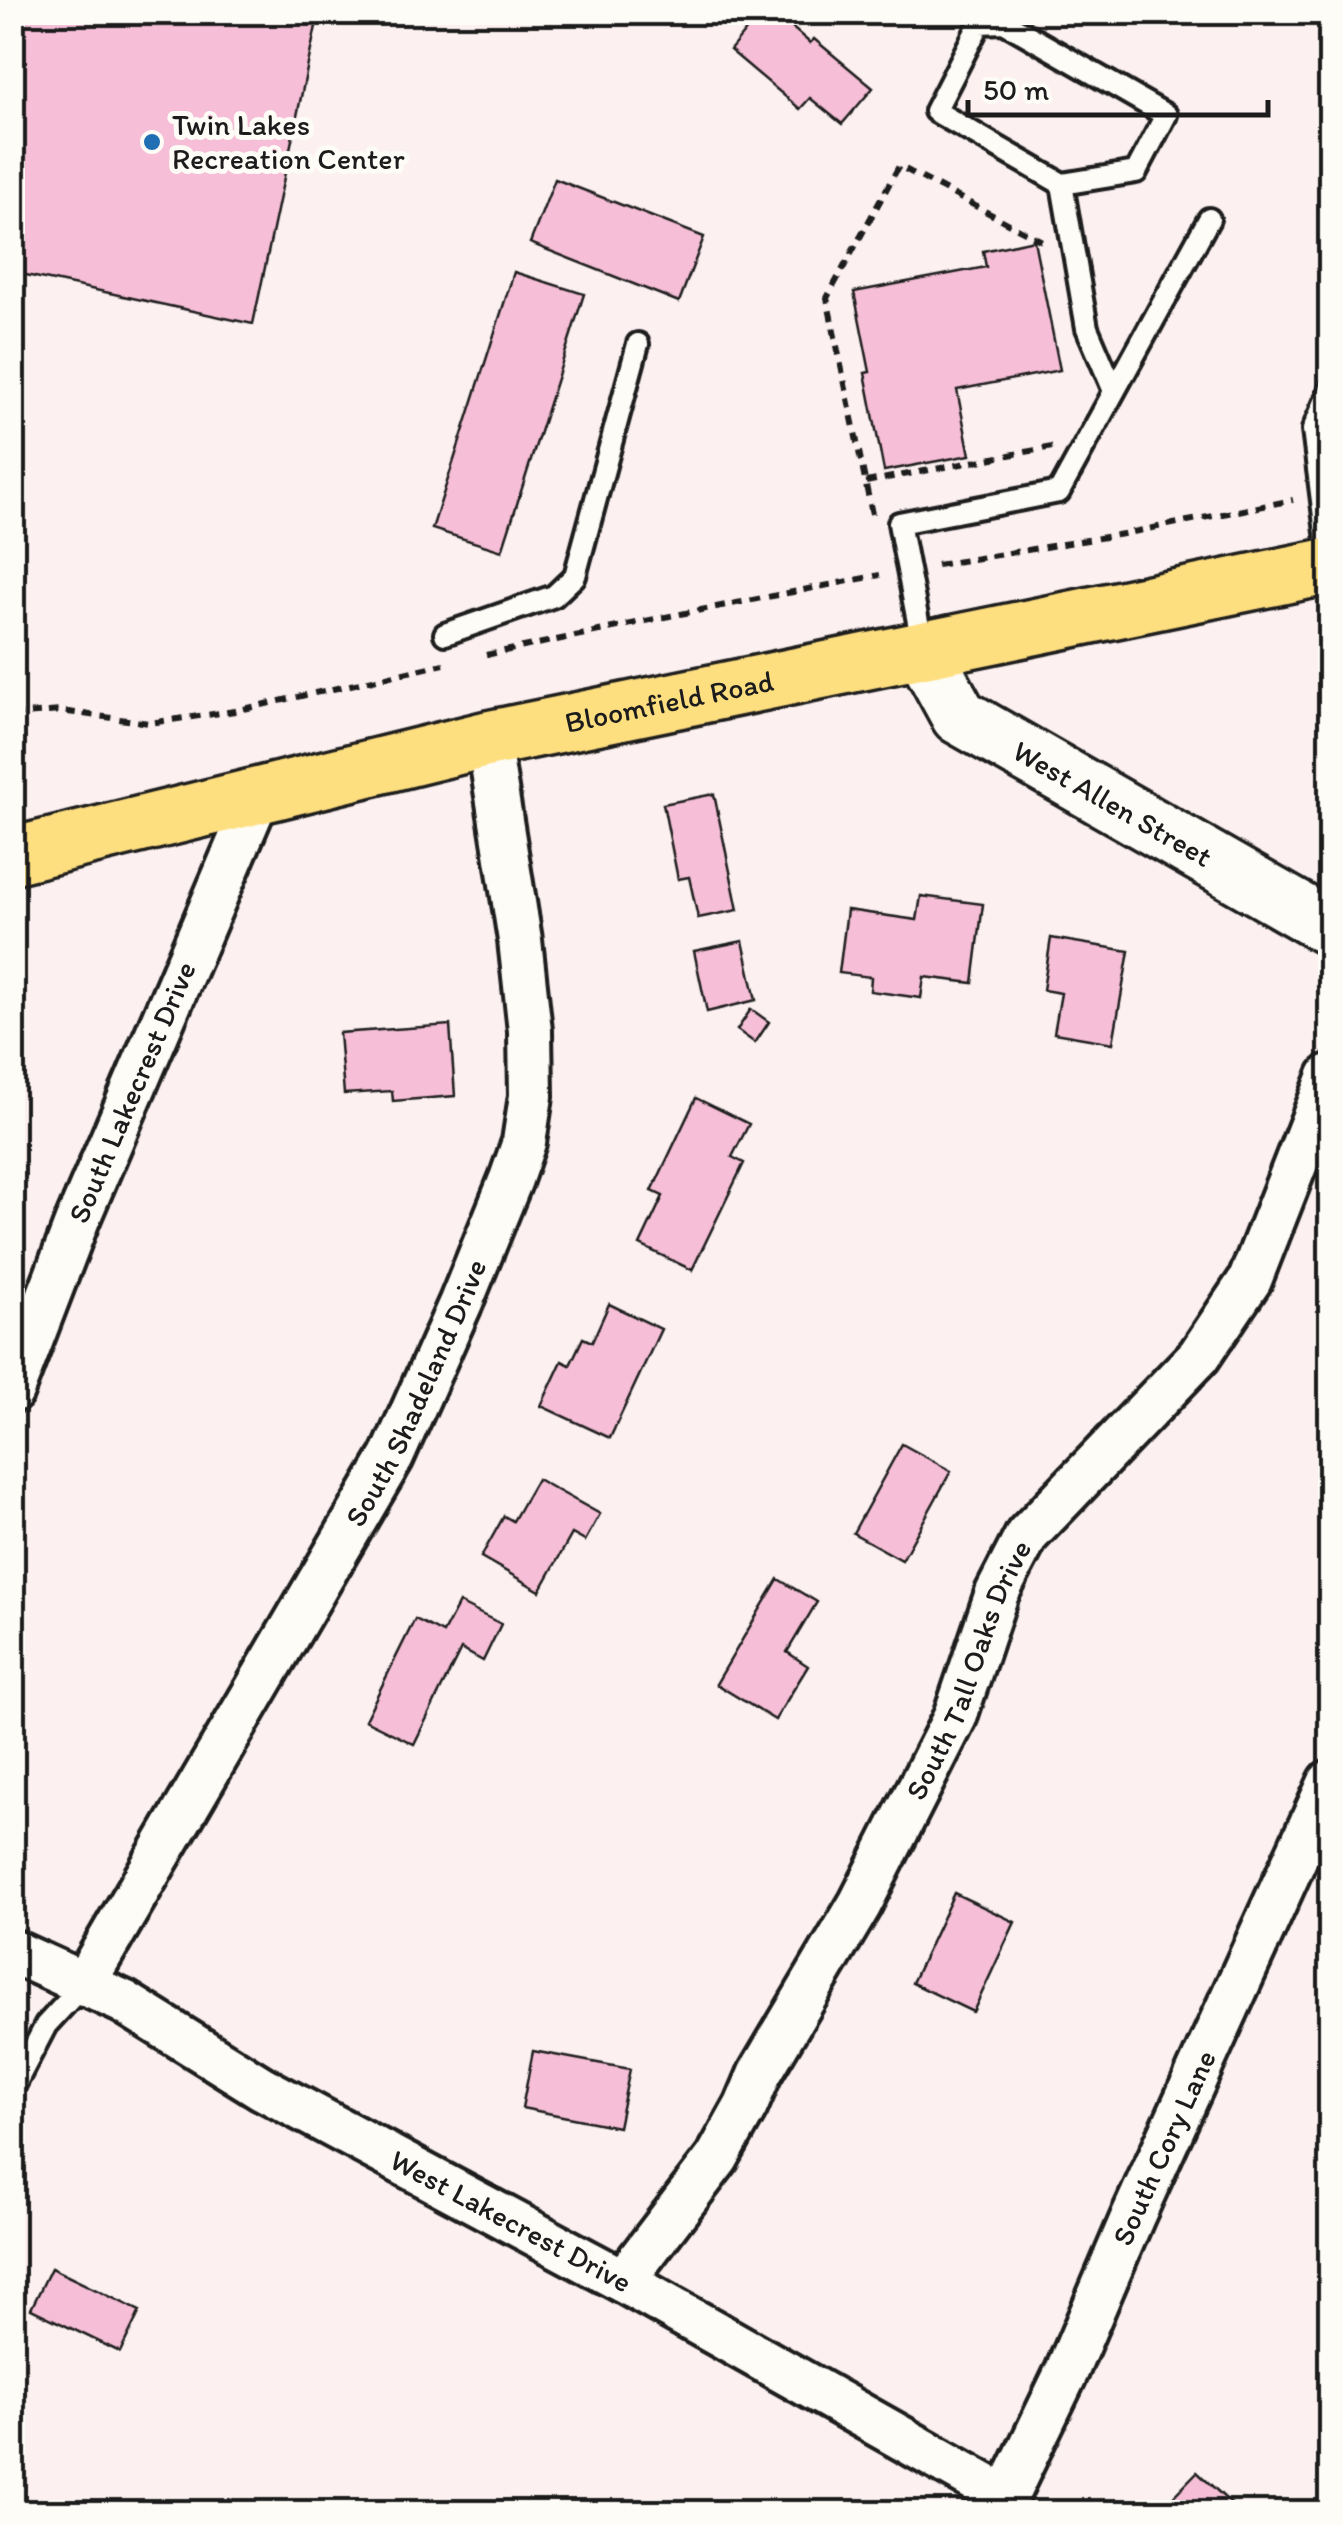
<svg xmlns="http://www.w3.org/2000/svg" width="1343" height="2525" viewBox="0 0 1343 2525" font-family="Itim,sans-serif">
<rect width="100%" height="100%" fill="#fcf0f1"/>
<filter id="ink" filterUnits="userSpaceOnUse"><feTurbulence type="fractalNoise" baseFrequency=".01" numOctaves="2"/><feDisplacementMap in="SourceGraphic" scale="20" xChannelSelector="R" yChannelSelector="G"/><feConvolveMatrix kernelMatrix="1 2 1 2 8 2 1 2 1" color-interpolation-filters="sRGB"/></filter>
<g filter="url(#ink)">
<!-- building -->
<g fill="#f6bfd7" stroke="#1c1c1c" stroke-width="2.5">
<polygon points="12,12 319,12 253,324 12,272"/>
<polygon points="761,12 774,12 810,43 814,39 873,88 842,124 810,98 800,109 730,50"/>
<polygon points="555,179 704,237 679,302 530,243"/>
<polygon points="1034,240 1060,370 957,390 970,455 884,471 865,373 870,372 854,292 986,267 983,251"/>
<polygon points="514,272 584,294 502,551 432,529"/>
<polygon points="714,794 738,910 698,918 689,877 678,879 663,804"/>
<polygon points="921,896 983,904 973,983 924,977 921,998 870,991 871,977 839,973 847,910 917,920"/>
<polygon points="1051,938 1129,951 1113,1043 1054,1033 1061,993 1043,990"/>
<polygon points="743,941 756,1000 707,1012 694,951"/>
<polygon points="751,1009 769,1022 755,1043 737,1030"/>
<polygon points="450,1025 455,1096 393,1101 392,1091 344,1094 339,1033"/>
<polygon points="696,1098 749,1124 732,1157 744,1163 692,1270 640,1245 663,1196 652,1191"/>
<polygon points="609,1304 661,1329 610,1438 541,1406 562,1361 570,1365 583,1338 592,1342"/>
<polygon points="902,1444 951,1471 902,1560 853,1533"/>
<polygon points="537,1479 600,1514 585,1541 572,1534 540,1591 481,1557 504,1516 513,1521"/>
<polygon points="778,1579 817,1602 787,1652 808,1666 775,1720 716,1684"/>
<polygon points="459,1603 501,1624 483,1661 461,1649 414,1744 365,1720 415,1619 443,1633"/>
<polygon points="954,1893 1015,1922 973,2012 912,1983"/>
<polygon points="533,2051 630,2069 618,2127 522,2108"/>
<polygon points="51,2268 140,2311 120,2352 31,2309"/>
<polygon points="1197,2472 1240,2512 1158,2512"/>
</g>
<g fill="none" stroke-linecap="round" stroke-linejoin="round">
<defs>
<g id="lane">
<polyline points="1062,184 1136,172 1166,115 1004,22 980,23 935,111 1062,184 1087,328 1114,391"/>
<polyline points="1330,564 1313,430 1330,390"/>
<polyline points="445,634 554,596 575,576 638,344"/>
<polyline points="923,648 899,523 1059,492 1209,219"/>
<polyline points="12,2090 46,2025 83,1985"/>
</g>
<g id="street">
<path id="s1" d="M12 1391 78 1219 258 797"/>
<path id="s2" d="M12 1951 124 2002 262 2088 623 2281 1006 2497"/>
<path id="s3" d="M83 1985 392 1457 461 1302 511 1179 524 1142 531 1096 530 1031 520 940 488 739"/>
<path id="s4" d="M623 2281 717 2158 746 2106 760 2073 860 1904 955 1717 997 1593 1027 1535 1199 1356 1250 1280 1330 1076"/>
<path id="s5" d="M999 2512 1067 2371 1133 2216 1330 1782"/>
</g>
<g id="secondary">
<path id="s6" d="M923 650 959 716 1330 928"/>
</g>
<g id="primary">
<path id="s7" d="M12 856 488 739 1330 566"/>
</g>
</defs>
<!-- lane casing -->
<use href="#lane" stroke="#1c1c1c" stroke-width="28"/>
<!-- street casing -->
<use href="#street" stroke="#1c1c1c" stroke-width="50"/>
<!-- secondary casing -->
<use href="#secondary" stroke="#1c1c1c" stroke-width="62"/>
<!-- primary casing -->
<use href="#primary" stroke="#1c1c1c" stroke-width="62"/>
<!-- path -->
<g stroke="#1c1c1c" stroke-width="6" stroke-dasharray="10 8" stroke-linecap="butt">
<polyline points="866,482 1052,447"/>
<polyline points="872,514 827,298 899,166 1042,241"/>
<polyline points="937,565 1123,534 1293,500"/>
<polyline points="486,655 660,618 880,575"/>
<polyline points="12,715 61,711 149,723 235,711 444,664"/>
</g>
<!-- lane -->
<use href="#lane" stroke="#fdfcf7" stroke-width="20"/>
<!-- street -->
<use href="#street" stroke="#fdfcf7" stroke-width="42"/>
<!-- secondary -->
<use href="#secondary" stroke="#fdfcf7" stroke-width="55"/>
<!-- primary -->
<use href="#primary" stroke="#fedf80" stroke-width="55"/>
</g>
</g>
<!-- markers -->
<circle fill="#1f6fb2" stroke="#fdfcf7" stroke-width="4" cx="152" cy="142" r="10"/>
<g text-anchor="middle" stroke-width="10" stroke-linejoin="round" paint-order="stroke">
<!-- poi labels -->
<g font-size="30" fill="#1c1c1c" stroke="#fdfcf7" text-anchor="start">
<text x="172" y="135">Twin Lakes<tspan x="172" dy="34">Recreation Center</tspan></text>
</g>
<!-- street labels -->
<g font-size="30" fill="#1c1c1c" stroke="#fdfcf7">
<text dy="10" stroke="none"><textPath href="#s7" startOffset="675">Bloomfield Road</textPath></text>
<text dy="10" stroke="none"><textPath href="#s6" startOffset="252">West Allen Street</textPath></text>
<text dy="10" stroke="none"><textPath href="#s1" startOffset="322">South Lakecrest Drive</textPath></text>
<text dy="10" stroke="none"><textPath href="#s3" startOffset="680">South Shadeland Drive</textPath></text>
<text dy="10" stroke="none"><textPath href="#s4" startOffset="705">South Tall Oaks Drive</textPath></text>
<text dy="10" stroke="none"><textPath href="#s5" startOffset="400">South Cory Lane</textPath></text>
<text dy="10" stroke="none"><textPath href="#s2" startOffset="568">West Lakecrest Drive</textPath></text>
</g>
</g>
<!-- margin -->
<rect width="1343" height="2525" fill="none" stroke="#fdfcf7" stroke-width="50"/>
<rect x="25" y="25" width="1293" height="2475" fill="none" stroke="#1c1c1c" stroke-width="4" filter="url(#ink)"/>
<!-- scale -->
<path d="M968 100v15h300v-15" fill="none" stroke="#1c1c1c" stroke-width="5"/>
<text x="983" y="100" font-size="30" fill="#1c1c1c" stroke="#fdfcf7" stroke-width="8" paint-order="stroke">50 m</text>
</svg>
